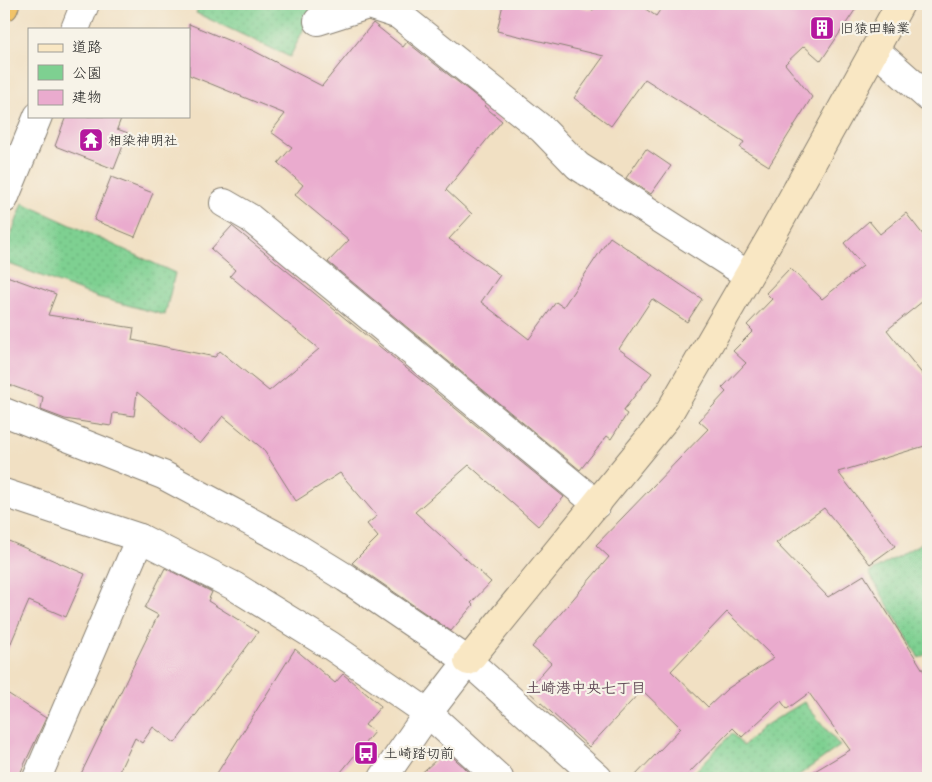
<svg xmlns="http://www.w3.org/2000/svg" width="932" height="782" viewBox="0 0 932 782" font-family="Kalam,'Klee One',sans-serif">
<defs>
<pattern id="green-dots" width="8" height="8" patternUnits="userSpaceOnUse" patternTransform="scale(1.25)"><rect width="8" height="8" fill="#7ed091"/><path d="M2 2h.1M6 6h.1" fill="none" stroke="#6cb27c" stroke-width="1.8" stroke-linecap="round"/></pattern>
</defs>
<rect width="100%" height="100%" fill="#f7f3e8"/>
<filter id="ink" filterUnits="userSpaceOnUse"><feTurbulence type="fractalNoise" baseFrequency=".02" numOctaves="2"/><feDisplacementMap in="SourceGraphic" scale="10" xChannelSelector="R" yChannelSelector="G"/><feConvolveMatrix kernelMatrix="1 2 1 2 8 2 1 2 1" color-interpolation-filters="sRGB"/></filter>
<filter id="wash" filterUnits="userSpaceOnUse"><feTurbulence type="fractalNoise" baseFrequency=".0096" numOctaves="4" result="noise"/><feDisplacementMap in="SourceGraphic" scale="20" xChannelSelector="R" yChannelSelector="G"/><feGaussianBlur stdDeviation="1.12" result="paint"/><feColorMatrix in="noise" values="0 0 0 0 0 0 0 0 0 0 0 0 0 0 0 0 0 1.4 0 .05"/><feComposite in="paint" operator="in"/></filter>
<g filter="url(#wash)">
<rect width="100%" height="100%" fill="#f1e0c3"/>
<!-- green -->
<g fill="url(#green-dots)" stroke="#4d7656">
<polygon points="200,4 316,4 290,57 196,13"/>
<polygon points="23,203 175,273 165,315 97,297 4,262 4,254"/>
<polygon points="923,542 928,561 928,653 919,658 869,573"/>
<polygon points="804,702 840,746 795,778 689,778 732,733 743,746 761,728"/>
</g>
<g id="blocks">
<!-- building -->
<g fill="#eaabce" fill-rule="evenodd">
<polygon points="503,4 566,4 593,10 597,4 638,4 656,16 664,4 859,4 821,61 804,46 785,64 812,97 769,166 740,148 744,142 645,79 611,126 574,98 604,56 497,31"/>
<polygon points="373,23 403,47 407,42 486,104 484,106 502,121 446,190 472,214 449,239 500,275 481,302 529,339 556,302 563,307 610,237 702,299 687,322 652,299 619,349 652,373 623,411 627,414 611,439 607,436 580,470 328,262 349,240 295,195 303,185 278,163 292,147 271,132 285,114 189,75 189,24 254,51 322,86"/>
<polygon points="66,116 122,116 117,129 128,133 114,169 55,146"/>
<polygon points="646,149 671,166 651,194 626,178"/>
<polygon points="111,177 153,193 135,237 94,220"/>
<path d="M906 213 928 241V297L887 330 928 381V445L838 472 895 546 870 564 824 508 776 543 828 597 864 575 928 678V778H803L850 750 809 693 787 709 781 701 742 737 733 728 684 778H633L681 728 642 690 589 747 527 690 551 663 532 647 609 557 596 545 708 429 699 421 726 392 722 388 746 363 733 351 753 331 747 325 772 299 766 293 790 268 822 299 863 266 844 243 869 221 880 234ZM727 612 774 658 727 689 708 707 671 671Z"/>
<polygon points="232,226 564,497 538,526 469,465 415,512 491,582 471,603 473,605 451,631 352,563 378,537 367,524 377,516 340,473 296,501 263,449 223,416 200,444 137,392 134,416 113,413 111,426 65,419 41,410 43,397 4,383 4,275 56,294 48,315 134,328 132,340 215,357 220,351 269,391 319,349 230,276 235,270 211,249"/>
<polygon points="4,539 85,574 66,617 29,601 4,659"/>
<polygon points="165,568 212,592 208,601 258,632 175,743 153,727 142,743 135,738 116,778 79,778 158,615 145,608"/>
<polygon points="295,649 335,683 343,674 381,706 365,725 374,732 336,778 214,778"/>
<polygon points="4,691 46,718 18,778 4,778"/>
<polygon points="446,751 476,778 416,778"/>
</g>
</g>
</g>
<g filter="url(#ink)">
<use href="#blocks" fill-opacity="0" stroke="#867e70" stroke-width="1"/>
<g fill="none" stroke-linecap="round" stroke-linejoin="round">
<defs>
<g id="street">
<polyline points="318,21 368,5 399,15 542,129 578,166 748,275"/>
<polyline points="75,29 85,4"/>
<polyline points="875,50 928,97"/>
<polyline points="4,199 38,116"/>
<polyline points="224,203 250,218 597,504"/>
<polyline points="4,412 163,475 281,538 346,578 468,661 598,778"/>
<polyline points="4,493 140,538 234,586 331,646 428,713 499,778"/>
<polyline points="37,778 140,538"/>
<polyline points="383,778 428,713 468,661"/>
</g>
<polyline id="secondary" points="468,661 666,418 772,235 900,4"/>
<polyline id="highway" points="4,7 5,4"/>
</defs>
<!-- street casing -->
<use href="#street" stroke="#867e70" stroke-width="30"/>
<!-- secondary casing -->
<use href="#secondary" stroke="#867e70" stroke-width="30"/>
<!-- highway casing -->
<use href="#highway" stroke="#867e70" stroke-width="30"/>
<!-- street -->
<use href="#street" stroke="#fff" stroke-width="28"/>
<!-- secondary -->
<use href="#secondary" stroke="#f9e7c3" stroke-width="28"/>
<!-- highway -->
<use href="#highway" stroke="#f1c369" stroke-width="28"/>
</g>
</g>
<!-- icons -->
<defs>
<symbol id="building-square" viewBox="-11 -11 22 22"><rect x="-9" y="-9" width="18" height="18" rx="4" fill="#b5179e" stroke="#f7f3e8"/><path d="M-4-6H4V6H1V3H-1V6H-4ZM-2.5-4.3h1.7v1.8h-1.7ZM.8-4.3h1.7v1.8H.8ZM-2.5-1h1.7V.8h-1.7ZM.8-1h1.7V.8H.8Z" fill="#fff"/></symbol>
<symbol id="temple-square" viewBox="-11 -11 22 22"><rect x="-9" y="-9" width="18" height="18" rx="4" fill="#b5179e" stroke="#f7f3e8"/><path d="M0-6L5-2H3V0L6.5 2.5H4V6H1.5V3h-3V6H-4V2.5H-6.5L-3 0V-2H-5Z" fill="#fff"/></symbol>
<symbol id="bus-square" viewBox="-11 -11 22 22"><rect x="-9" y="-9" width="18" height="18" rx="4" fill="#b5179e" stroke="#f7f3e8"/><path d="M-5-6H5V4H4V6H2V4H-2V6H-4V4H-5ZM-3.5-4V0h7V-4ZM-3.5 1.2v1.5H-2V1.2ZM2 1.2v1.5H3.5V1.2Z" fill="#fff"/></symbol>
</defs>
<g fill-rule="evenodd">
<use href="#building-square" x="808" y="14" width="28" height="28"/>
<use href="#temple-square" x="77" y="126" width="28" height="28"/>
<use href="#bus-square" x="352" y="739" width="28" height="28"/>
</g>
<g text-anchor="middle" stroke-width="4.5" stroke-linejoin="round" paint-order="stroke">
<!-- poi labels -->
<g font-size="14" fill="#1c1c1c" stroke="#f7f3e8" text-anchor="start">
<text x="840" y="33">旧猿田輪業</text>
<text x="108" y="145">相染神明社</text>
<text x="384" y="758">土崎踏切前</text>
</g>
<!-- neighbourhood labels -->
<g font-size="15" font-weight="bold" fill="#644e5a" stroke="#f7f3e8">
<text x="586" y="693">土崎港中央七丁目</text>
</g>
</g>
<!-- margin -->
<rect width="932" height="782" fill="none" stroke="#f7f3e8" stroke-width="20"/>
<!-- legend -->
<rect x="28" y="28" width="162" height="90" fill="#f7f3e8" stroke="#9f9d96"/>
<rect x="38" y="44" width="25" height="8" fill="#f9e7c3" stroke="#9f9d96"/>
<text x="72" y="52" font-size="15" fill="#1c1c1c">道路</text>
<rect x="38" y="65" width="25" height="15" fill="#7ed091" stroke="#9f9d96"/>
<text x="72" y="78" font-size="15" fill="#1c1c1c">公園</text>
<rect x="38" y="90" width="25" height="15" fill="#eaabce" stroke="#9f9d96"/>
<text x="72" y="102" font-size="15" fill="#1c1c1c">建物</text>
</svg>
